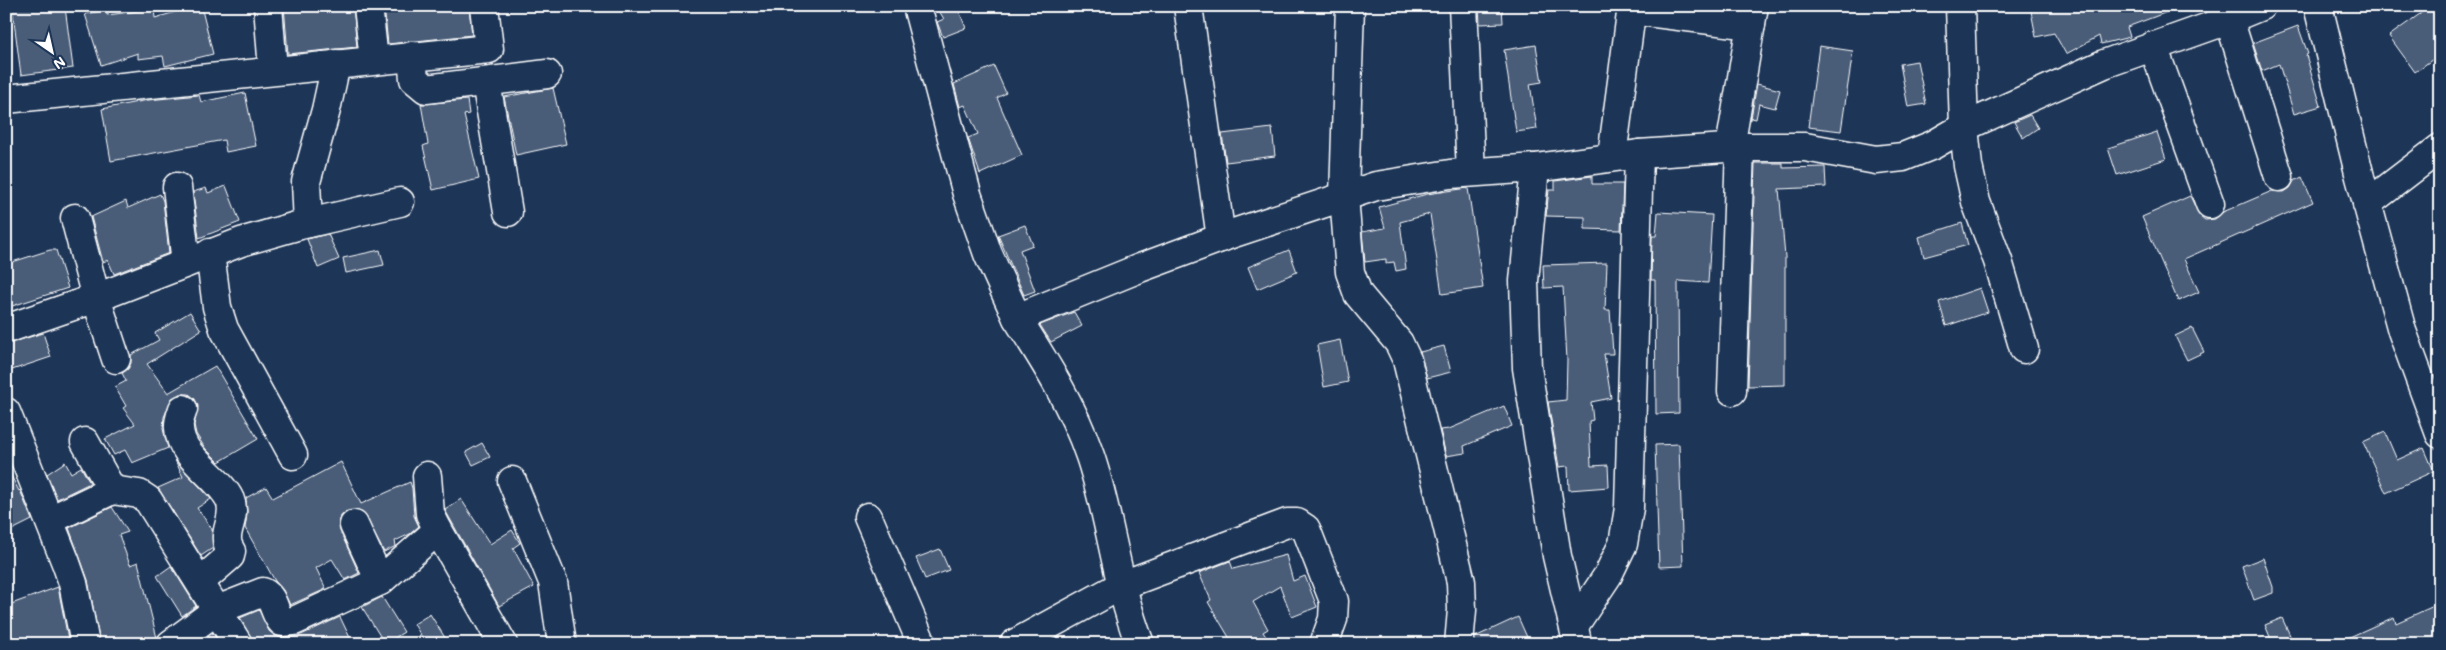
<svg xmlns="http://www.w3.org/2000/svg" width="2446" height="650" viewBox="0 0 2446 650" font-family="Mali,sans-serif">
<rect width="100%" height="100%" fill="#1d3557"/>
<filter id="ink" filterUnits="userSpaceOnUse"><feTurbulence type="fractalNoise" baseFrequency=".02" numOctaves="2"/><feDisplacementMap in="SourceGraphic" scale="10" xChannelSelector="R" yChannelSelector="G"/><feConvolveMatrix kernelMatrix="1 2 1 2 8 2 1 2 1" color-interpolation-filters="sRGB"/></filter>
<g filter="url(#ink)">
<!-- building -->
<g fill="#4a5d79" stroke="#fff">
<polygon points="12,6 43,6 43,10 65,7 73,68 21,75"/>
<polygon points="196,6 201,6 213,54 165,66 163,56 138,59 138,53 101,65 85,14 107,10 107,15 154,9 155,18"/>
<polygon points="284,6 353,6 357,47 288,54"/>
<polygon points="384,6 469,6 472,35 388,44"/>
<polygon points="936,6 957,6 966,28 943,37 937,22 944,19"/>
<polygon points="1479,6 1502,6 1503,23 1480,24"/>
<polygon points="2030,6 2178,6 2178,8 2127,27 2130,37 2101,44 2099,36 2066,54 2054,33 2036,37"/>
<polygon points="2431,6 2440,6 2440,54 2415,72 2389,36"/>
<polygon points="2298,26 2308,54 2306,55 2321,106 2294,114 2279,64 2262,71 2253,43"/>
<polygon points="1536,45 1542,82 1530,84 1537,129 1516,132 1504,50"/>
<polygon points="1819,46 1853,51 1841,131 1808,127"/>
<polygon points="1917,61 1926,104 1908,107 1900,64"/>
<polygon points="994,66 1006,93 997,98 1022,155 980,174 968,138 978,134 965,105 960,107 954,84"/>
<polygon points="1757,84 1780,90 1775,108 1759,104 1756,119 1751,118"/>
<polygon points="553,88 566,144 516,155 504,97"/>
<polygon points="245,93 256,146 226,152 224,140 111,161 102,109 148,100 199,95 201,102"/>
<polygon points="467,100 469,114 464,115 479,179 433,190 423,146 428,144 421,104"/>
<polygon points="2030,115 2038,128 2023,138 2014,122"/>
<polygon points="1272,128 1275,156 1226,162 1222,134"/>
<polygon points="2157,132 2166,159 2117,175 2108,148"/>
<polygon points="1755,163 1783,163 1783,168 1825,167 1826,187 1779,189 1785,257 1785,385 1748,386"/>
<polygon points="1592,176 1592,184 1623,184 1621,230 1585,229 1585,217 1546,216 1549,190 1555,190 1555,181"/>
<polygon points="2302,177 2313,202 2184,259 2199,292 2178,301 2142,217 2190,196 2200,216 2205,220 2215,219 2223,212 2272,191 2284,192 2290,188 2294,181"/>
<polygon points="226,186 240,222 199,238 193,192 206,188 208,193"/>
<polygon points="1468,188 1483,288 1442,294 1430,214 1400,222 1406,269 1396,271 1394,262 1386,263 1386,259 1365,262 1362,232 1385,228 1379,207 1427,194"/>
<polygon points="160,194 163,201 169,253 114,274 108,260 103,262 91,217 126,201 128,208"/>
<polygon points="1658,212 1712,215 1708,283 1678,281 1679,413 1656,414 1655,280 1651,280 1652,236 1656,236"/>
<polygon points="1962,223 1968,245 1924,257 1919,237"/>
<polygon points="1025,225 1033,245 1020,250 1035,291 1024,295 998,235"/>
<polygon points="328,234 339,259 318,268 307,239"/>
<polygon points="50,250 56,250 68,288 6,308 6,264"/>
<polygon points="380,250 384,265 346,273 343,258"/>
<polygon points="1289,250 1297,272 1257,289 1248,267"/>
<polygon points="1607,263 1605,310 1610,310 1613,354 1604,354 1611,398 1591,402 1593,420 1589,421 1591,466 1608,465 1609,487 1569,490 1568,466 1559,467 1548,402 1566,400 1567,360 1563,287 1544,288 1543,265"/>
<polygon points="1980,288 1988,312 1946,326 1939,302"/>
<polygon points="190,312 201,330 147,364 168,393 215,366 258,439 219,462 205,448 196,434 194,425 198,406 195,399 189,394 180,394 172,398 164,417 163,429 168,448 132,463 125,450 114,455 105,439 135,424 123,408 126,406 115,387 126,381 122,373 128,369 131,363 131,355 159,340 155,333"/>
<polygon points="1074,312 1082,326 1051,342 1040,325"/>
<polygon points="2192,328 2204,352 2187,360 2175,336"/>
<polygon points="43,333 51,357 6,372 6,344"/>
<polygon points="1340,340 1348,382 1324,387 1317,345"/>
<polygon points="1444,346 1451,372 1427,378 1420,352"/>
<polygon points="1504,406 1512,426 1464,446 1465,453 1446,456 1440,430 1449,429"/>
<polygon points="2385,432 2397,460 2424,448 2434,471 2386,493 2363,442"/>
<polygon points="482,443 490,457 473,465 466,452"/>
<polygon points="1679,444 1683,566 1659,567 1655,445"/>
<polygon points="175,460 211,499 197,508 212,529 213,548 201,556 158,488 183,477"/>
<polygon points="65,462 71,473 81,467 90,483 57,499 47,474"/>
<polygon points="341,462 361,504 410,482 412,488 414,516 419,526 410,534 395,541 396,546 384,552 363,513 356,510 347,511 341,516 339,523 340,531 359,573 345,580 332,559 316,568 326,589 290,605 283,590 275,581 245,528 247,514 246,498 266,487 273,498"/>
<polygon points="6,466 19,491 20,490 32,520 6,533"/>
<polygon points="461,499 490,544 512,530 520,543 513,548 534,587 499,606 445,510"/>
<polygon points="112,507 128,532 119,535 130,565 138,562 157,638 156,644 100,644 88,580 69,528"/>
<polygon points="940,549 949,570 925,579 916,558"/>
<polygon points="1286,555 1293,581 1305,576 1317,607 1292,617 1280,586 1253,602 1268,629 1263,632 1271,644 1233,644 1208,602 1211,600 1199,573 1230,561 1233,569"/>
<polygon points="2263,558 2273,587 2273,593 2254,600 2242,566"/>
<polygon points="171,566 196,606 182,616 157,576"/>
<polygon points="58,587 69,644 6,644 6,606"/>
<polygon points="382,597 404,632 385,644 362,607"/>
<polygon points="2436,605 2440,615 2440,641 2434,644 2334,644 2394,617 2396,623"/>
<polygon points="259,610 269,631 275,636 283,638 301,635 340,617 353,644 254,644 240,618"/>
<polygon points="430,614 449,644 426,644 414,624"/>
<polygon points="1518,617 1530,644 1475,644 1475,637"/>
<polygon points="2282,618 2294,644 2273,644 2265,625"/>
<polygon points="213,633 219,644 198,644"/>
</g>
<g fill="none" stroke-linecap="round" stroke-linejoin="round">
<defs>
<g id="minor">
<polyline points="268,6 273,70"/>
<polyline points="368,6 374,60"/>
<polyline points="917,6 967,194 988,254 1017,318"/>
<polyline points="1188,6 1221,238"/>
<polyline points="1350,6 1344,196 1350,272 1358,294 1399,343 1407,360 1461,582 1462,610 1459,644"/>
<polyline points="1463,6 1471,172"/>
<polyline points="1960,6 1964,127 1968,166 1976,202 1998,261 2024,349"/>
<polyline points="2318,6 2360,177 2402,331 2440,434"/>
<polyline points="1631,10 1751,25"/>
<polyline points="2229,19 2279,177"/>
<polyline points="2153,46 2210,204"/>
<polyline points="412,56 414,79 426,89 547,74"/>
<polyline points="486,82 508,212"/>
<polyline points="6,99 489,49 484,6"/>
<polyline points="1730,148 1754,6"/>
<polyline points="1612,156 1632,6"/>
<polyline points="1535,168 1524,281 1527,368 1557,556 1576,637"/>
<polyline points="177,187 186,263"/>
<polyline points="2367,204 2440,148"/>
<polyline points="75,218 96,298 116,359"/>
<polyline points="308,223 306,182 326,110 336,64"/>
<polyline points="210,253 217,307 224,329 293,455"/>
<polyline points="6,329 96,298 241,242 300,225 400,202"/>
<polyline points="1732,391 1740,147"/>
<path d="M183 409C181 415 178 422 179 428 180 458 219 476 230 500 238 519 219 534 231 551L230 556 201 581"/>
<polyline points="6,412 66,563 73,583 85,644"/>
<polyline points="85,442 112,490"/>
<polyline points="427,476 430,514 438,530"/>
<polyline points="512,481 553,582 562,644"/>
<polyline points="868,517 922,644"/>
<polyline points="50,520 112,490 139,494 148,500 238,644"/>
<polyline points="354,525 380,581"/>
<polyline points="1574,626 1608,575 1623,544 1629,508 1639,154"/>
<path d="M171 644 217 610 263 592C275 598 273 612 282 622L294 621 380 581 438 530 503 644"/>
<polyline points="1014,644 1120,586 1287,523 1297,523 1306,529 1334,601 1333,619 1324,644"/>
<path d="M1140 644C1116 583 1111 518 1090 456 1073 406 1045 362 1017 318L1140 268 1234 233 1376 186 1450 174 1535 168 1639 154 1740 147H1805L1876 160 1903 157 1933 145 1964 127 2104 64 2217 24 2261 6"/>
</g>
</defs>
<!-- minor casing -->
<use href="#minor" stroke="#fff" stroke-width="31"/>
<!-- minor -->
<use href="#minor" stroke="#1d3557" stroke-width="28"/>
</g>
</g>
<!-- margin -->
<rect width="2446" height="650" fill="none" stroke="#1d3557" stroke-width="25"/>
<rect x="12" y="12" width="2421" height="625" fill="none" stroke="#fff" stroke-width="2" filter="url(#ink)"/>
<!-- north arrow -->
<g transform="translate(52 52) rotate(146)" stroke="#1d3557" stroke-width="4" paint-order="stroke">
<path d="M0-4L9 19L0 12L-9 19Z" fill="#ffffff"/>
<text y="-8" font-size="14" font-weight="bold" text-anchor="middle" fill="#ffffff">N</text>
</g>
</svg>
